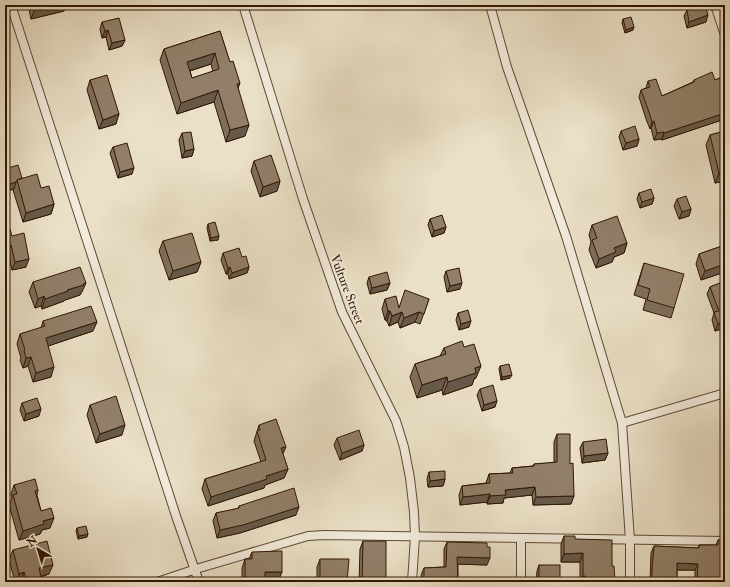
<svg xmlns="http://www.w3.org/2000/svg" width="730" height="587" viewBox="0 0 730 587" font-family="'IM FELL Double Pica',serif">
<rect width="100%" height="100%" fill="#eae0c7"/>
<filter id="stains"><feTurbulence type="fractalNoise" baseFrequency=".005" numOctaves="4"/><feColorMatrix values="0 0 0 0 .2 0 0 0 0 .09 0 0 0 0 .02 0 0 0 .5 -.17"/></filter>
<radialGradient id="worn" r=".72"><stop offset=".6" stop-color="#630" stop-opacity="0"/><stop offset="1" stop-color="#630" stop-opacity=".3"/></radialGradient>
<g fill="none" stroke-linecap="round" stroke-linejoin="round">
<defs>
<g id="minor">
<polyline points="11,5 176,516 199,582"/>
<polyline points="243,5 303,199 342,312 396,421 404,447 410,478 414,512 415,537 412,582"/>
<polyline points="490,5 507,67 566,236 622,423 630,540 630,582"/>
<polyline points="715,5 725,35"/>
<polyline points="622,423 725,393"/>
<polyline points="157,582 196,569 308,536 324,535 725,541"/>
<polyline points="521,582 521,538"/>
</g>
</defs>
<!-- minor casing -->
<use href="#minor" stroke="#5f4834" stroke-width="10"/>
<!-- minor -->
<use href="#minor" stroke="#f1ebdb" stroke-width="8"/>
</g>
<!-- wall -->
<g fill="#7d6d5a" stroke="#311603" fill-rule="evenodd">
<polygon points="28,5 66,5 64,11 31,19"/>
<polygon points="687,10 706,22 687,28 684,16"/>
<polygon points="623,19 633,30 625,33 622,23"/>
<polygon points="102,22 125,40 122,46 109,50 106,37 102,38 100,29"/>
<path d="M220 31 238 89 245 136 226 142 214 102 177 114 160 60 164 49ZM211 64 213 72 192 78 190 71Z"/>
<polygon points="725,76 725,119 662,140 662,139 654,140 651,128 650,129 646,119 639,97 641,90 646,88 648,81 662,96 693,82 694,80 715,80"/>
<polygon points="90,80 116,124 99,129 87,90"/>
<polygon points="621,131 639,139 637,146 623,150 619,137"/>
<polygon points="725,131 725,181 715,183 706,145 710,135"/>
<polygon points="182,133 194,149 192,156 182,158 179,140"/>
<polygon points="113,147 132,174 118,178 110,153"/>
<polygon points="254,161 280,181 277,191 260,197 251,171"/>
<polygon points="5,169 22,178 41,188 54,204 51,214 23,222 13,190 14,189 7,191 5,184"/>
<polygon points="639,193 654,198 652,204 640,208 637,199"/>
<polygon points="677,199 691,209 689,216 679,219 674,206"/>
<polygon points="430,219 446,227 444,233 432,237 428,225"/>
<polygon points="208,224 218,240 210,241 207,228"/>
<polygon points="592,225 627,243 624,253 614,257 612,262 596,268 589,250 591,242 589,235"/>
<polygon points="12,236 26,267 12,270 8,253"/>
<polygon points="163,241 201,262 197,272 169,280 159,251"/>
<polygon points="725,245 725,272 701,280 696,264 699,254"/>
<polygon points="223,253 242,257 249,267 247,273 229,279 228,274 226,274 221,260"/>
<polygon points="644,263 674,308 671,318 643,310 646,299 634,295"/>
<polygon points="446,271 460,289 447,292 444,277"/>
<polygon points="369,277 390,283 387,290 370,294 367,283"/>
<polygon points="725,281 725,328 715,331 712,320 714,313 707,294 710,287"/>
<polygon points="33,282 82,292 81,293 80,295 65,300 64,301 42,309 41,306 35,308 29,292"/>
<polygon points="385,299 399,308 429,299 420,324 415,322 400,328 398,322 389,326 387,321 385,320 382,309"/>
<polygon points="458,313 469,327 459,330 456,320"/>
<polygon points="43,321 93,331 48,346 51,377 33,382 28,366 23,368 20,360 21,358 17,344 20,334 41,328"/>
<polygon points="444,348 476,378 474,379 472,385 443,395 442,390 417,398 410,377 415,364 440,356"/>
<polygon points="500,366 510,378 501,380 499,369"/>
<polygon points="480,389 495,407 482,411 477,395"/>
<polygon points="22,403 39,416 24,421 20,410"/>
<polygon points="90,405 122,435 96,443 87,415"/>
<polygon points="259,425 283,455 288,469 284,478 265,485 264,488 208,506 202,489 205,479 261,462 254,441"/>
<polygon points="557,434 570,464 571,504 533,505 532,495 504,498 503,503 487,504 487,502 460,505 459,495 462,486 486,483 489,474 510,473 512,468 533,466 534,464 554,463 554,442"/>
<polygon points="337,438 364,445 362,451 340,460 334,445"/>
<polygon points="583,442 608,453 605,460 582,463 580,448"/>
<polygon points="429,472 445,479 443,486 428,487 427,479"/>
<polygon points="14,485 38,490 37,495 41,511 50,528 42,530 40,534 19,540 9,505 12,498 11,494"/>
<polygon points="239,506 296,515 240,533 217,538 213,521 216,513 238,509"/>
<polygon points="77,528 87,537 78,539 76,531"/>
<polygon points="564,536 575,539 612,566 615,582 580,582 580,562 561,562 561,544"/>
<polygon points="725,539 725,570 723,570 723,582 695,582 695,570 677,570 677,582 650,582 651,553 654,546 698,548 699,545 716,545 718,540"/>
<polygon points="363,541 386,582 359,582 360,549"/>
<polygon points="447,542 487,565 458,564 458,582 422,582 421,575 424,568 444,567 444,549"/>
<polygon points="13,550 49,574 41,577 42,582 15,582 9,560"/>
<polygon points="252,552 278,582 232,582 234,578 242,578 242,568 245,559 249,559"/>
<polygon points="320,559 347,582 317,582 317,567"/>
<polygon points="539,565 560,580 559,582 536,582 537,571"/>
</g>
<!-- shaded-wall -->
<g fill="#66594a" stroke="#311603">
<polygon points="52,5 66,5 64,11 31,19 35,9"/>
<polygon points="660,5 666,5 659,7"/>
<polygon points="708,15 706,22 687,28 689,22"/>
<polygon points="634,27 633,30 625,33 626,30"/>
<polygon points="108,30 106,37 102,38 105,31"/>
<polygon points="125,40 122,46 109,50 112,43"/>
<polygon points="215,53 211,64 183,73 187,62"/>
<polygon points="240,83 236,94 237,84"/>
<polygon points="10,86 6,96 5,96 5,88"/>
<polygon points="218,90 214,102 177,114 181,103"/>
<polygon points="725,113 725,119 662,140 664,133"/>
<polygon points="119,114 116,124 99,129 103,120"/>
<polygon points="654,121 651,128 650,129 652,122"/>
<polygon points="249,125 245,136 226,142 230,130"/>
<polygon points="664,132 662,139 654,140 657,133"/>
<polygon points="639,139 637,146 623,150 626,143"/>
<polygon points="194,149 192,156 182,158 185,151"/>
<polygon points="134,168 132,174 118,178 120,172"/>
<polygon points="725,172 725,181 715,183 719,173"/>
<polygon points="280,181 277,191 260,197 263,187"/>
<polygon points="16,182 14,189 7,191 10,184"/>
<polygon points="654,198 652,204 640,208 642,202"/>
<polygon points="54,204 51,214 23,222 26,213"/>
<polygon points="691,209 689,216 679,219 682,212"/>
<polygon points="446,227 444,233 432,237 434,231"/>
<polygon points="219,236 218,240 210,241 211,238"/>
<polygon points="627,243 624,253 614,257 612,262 596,268 599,259 614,248"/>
<polygon points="11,245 8,253 5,254 5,246"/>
<polygon points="29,259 26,267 12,270 15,262"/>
<polygon points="201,262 197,272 169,280 173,271"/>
<polygon points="725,264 725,272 701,280 705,271"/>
<polygon points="230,267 228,274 226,274 228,268"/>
<polygon points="249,267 247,273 229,279 232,273"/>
<polygon points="86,283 82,292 81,293 80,295 65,300 64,301 42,309 45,299"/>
<polygon points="390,283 387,290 370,294 372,288"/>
<polygon points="462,283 460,289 447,292 450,286"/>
<polygon points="44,296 41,306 35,308 38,299"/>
<polygon points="388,311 390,311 387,321 385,320"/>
<polygon points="402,312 398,322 389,326 392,316"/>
<polygon points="419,312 415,322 400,328 404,318"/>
<polygon points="471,321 469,327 459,330 461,324"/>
<polygon points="725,321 725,328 715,331 718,324"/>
<polygon points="97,322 93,331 42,348 46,338"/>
<polygon points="31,357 28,366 23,368 26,358"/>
<polygon points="481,366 476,378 474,379 472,385 443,395 448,382 475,368"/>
<polygon points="54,367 51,377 33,382 36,373"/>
<polygon points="512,375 510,378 501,380 502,377"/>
<polygon points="447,377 442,390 417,398 422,385"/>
<polygon points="497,401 495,407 482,411 484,405"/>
<polygon points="41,409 39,416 24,421 26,414"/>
<polygon points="125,425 122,435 96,443 100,434"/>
<polygon points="364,445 362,451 340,460 342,453"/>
<polygon points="286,447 282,456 281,448"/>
<polygon points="608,453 605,460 582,463 584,456"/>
<polygon points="288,469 284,478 265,485 264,488 208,506 211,497 266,476"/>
<polygon points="445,479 443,486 428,487 430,481"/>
<polygon points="535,487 532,495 504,498 503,503 487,504 490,496 505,490"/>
<polygon points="490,494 487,502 460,505 463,497"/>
<polygon points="574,496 571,504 533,505 536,497"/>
<polygon points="299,507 296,515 240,533 217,538 220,530"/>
<polygon points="54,518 50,528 42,530 40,534 19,540 23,531 43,521"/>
<polygon points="88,534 87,537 78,539 79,536"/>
<polygon points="583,553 580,562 561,562 564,554"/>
<polygon points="457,557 490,558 487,565 455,564"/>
<polygon points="677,563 698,564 695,570 674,570"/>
<polygon points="723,563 725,563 725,570 721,570"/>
<polygon points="53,565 49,574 35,578 39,568"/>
<polygon points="24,572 21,582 16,582 19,574"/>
<polygon points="265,572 282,572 278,582 261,582"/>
<polygon points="583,576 585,576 583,582 580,582"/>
<polygon points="539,580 560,580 559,582 538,582"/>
</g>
<!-- building -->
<g fill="#917f69" stroke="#311603" fill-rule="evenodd">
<polygon points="34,5 52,5 35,9"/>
<polygon points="702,5 705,5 708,15 689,22 687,10"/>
<polygon points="631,17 634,27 626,30 623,19"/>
<polygon points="119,18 125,40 112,43 108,30 105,31 102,22"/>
<path d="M220 31 230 62 233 61 240 83 237 84 249 125 230 130 218 90 181 103 164 49ZM215 53 219 69 192 78 187 62Z"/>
<polygon points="5,72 10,86 5,88"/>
<polygon points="712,72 715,80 725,76 725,113 664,133 664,132 657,133 654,121 652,122 649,112 641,90 650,87 648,81 656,79 662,96 694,82 694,80"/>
<polygon points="107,75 119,114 103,120 90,80"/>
<polygon points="635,126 639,139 626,143 621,131"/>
<polygon points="725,131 725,172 719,173 710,135"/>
<polygon points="191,132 194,149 185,151 182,133"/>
<polygon points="127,143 134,168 120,172 113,147"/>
<polygon points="271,155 280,181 263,187 254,161"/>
<polygon points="18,165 22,178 17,180 16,182 10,184 5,169"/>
<polygon points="37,174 41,188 49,186 54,204 26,213 17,180"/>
<polygon points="651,189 654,198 642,202 639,193"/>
<polygon points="686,196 691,209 682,212 677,199"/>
<polygon points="442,215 446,227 434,231 430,219"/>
<polygon points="617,216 627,243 614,248 616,252 599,259 592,240 597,238 592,225"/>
<polygon points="5,219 7,219 12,236 24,233 29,259 15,262 11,245 5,246"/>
<polygon points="215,222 219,236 211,238 208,224"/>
<polygon points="192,233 201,262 173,271 163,241"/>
<polygon points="725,245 725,264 705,271 699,254"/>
<polygon points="239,248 242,257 246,256 249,267 232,273 230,267 228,268 223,253"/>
<polygon points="644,263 684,274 674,308 647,300 650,289 638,285"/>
<polygon points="80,267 86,283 83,284 84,285 67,290 68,291 45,299 44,296 38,299 33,282"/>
<polygon points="459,268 462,283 450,286 446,271"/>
<polygon points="387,272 390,283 372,288 369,277"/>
<polygon points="725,281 725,321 718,324 714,312 719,311 710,287"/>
<polygon points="405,290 429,299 424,314 419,312 404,318 402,312 392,316 390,311 388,311 385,299 396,296 399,308"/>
<polygon points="91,306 97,322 46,338 54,367 36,373 31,357 26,358 24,351 25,350 20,334 45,326 43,321"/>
<polygon points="468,310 471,321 461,324 458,313"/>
<polygon points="462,341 464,347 474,344 481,366 475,368 476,373 448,382 447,377 422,385 415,364 446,354 444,348"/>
<polygon points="509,364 512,375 502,377 500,366"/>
<polygon points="493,385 497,401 484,405 480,389"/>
<polygon points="116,396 125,425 100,434 90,405"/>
<polygon points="37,398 41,409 26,414 22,403"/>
<polygon points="276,419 286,447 281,448 288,469 266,476 267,479 211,497 205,479 266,460 257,431 260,430 259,425"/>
<polygon points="359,430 364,445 342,453 337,438"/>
<polygon points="557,434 570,434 570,464 573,463 574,496 536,497 535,487 505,490 506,495 490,496 490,494 463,497 462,486 490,483 489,474 513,473 512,468 534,466 534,464 557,462"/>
<polygon points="606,439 608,453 584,456 583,442"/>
<polygon points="445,471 445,479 430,481 429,472"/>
<polygon points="35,479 38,490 35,491 41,511 51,508 54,518 43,521 44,524 23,531 13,495 17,494 14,485"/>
<polygon points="294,488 299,507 243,525 220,530 216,513 239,508 239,506"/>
<polygon points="86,526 88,534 79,536 77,528"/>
<polygon points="564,536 575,536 575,539 612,540 612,566 614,566 615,582 585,582 585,576 583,576 583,553 564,554"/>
<polygon points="725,539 725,563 723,563 723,582 697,582 698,564 677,563 677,582 652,582 652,569 654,546 699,548 699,545 718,545 718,540"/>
<polygon points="47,541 53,565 39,568 42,582 27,582 24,572 19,574 13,550"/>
<polygon points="363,541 386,541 386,582 362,582"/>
<polygon points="447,542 487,543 487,547 490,547 490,558 457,557 458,582 424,582 424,568 446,567"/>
<polygon points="282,551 282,572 265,572 265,582 234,582 234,578 245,578 245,559 252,559 252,552"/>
<polygon points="320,559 349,559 347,582 320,582"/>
<rect x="539" y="565" width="21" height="15"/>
</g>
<g text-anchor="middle" stroke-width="4" stroke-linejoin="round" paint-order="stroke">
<!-- street labels -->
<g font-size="13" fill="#311603" stroke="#f1ebdb">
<text transform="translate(348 289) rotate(69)" y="5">Vulture Street</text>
</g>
</g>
<!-- margin -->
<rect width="730" height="587" fill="none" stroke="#eae0c7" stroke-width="20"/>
<rect x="6" y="6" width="718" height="575" fill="none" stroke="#311603" stroke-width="2"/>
<rect x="10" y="10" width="710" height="567" fill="none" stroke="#311603"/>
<!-- north arrow -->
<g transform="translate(38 549) rotate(322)" stroke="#f1ebdb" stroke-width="3" paint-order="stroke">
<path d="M0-3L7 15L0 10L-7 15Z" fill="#311603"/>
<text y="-6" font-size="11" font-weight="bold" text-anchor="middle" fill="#311603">N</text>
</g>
<rect width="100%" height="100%" filter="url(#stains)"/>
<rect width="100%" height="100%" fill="url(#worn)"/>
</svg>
